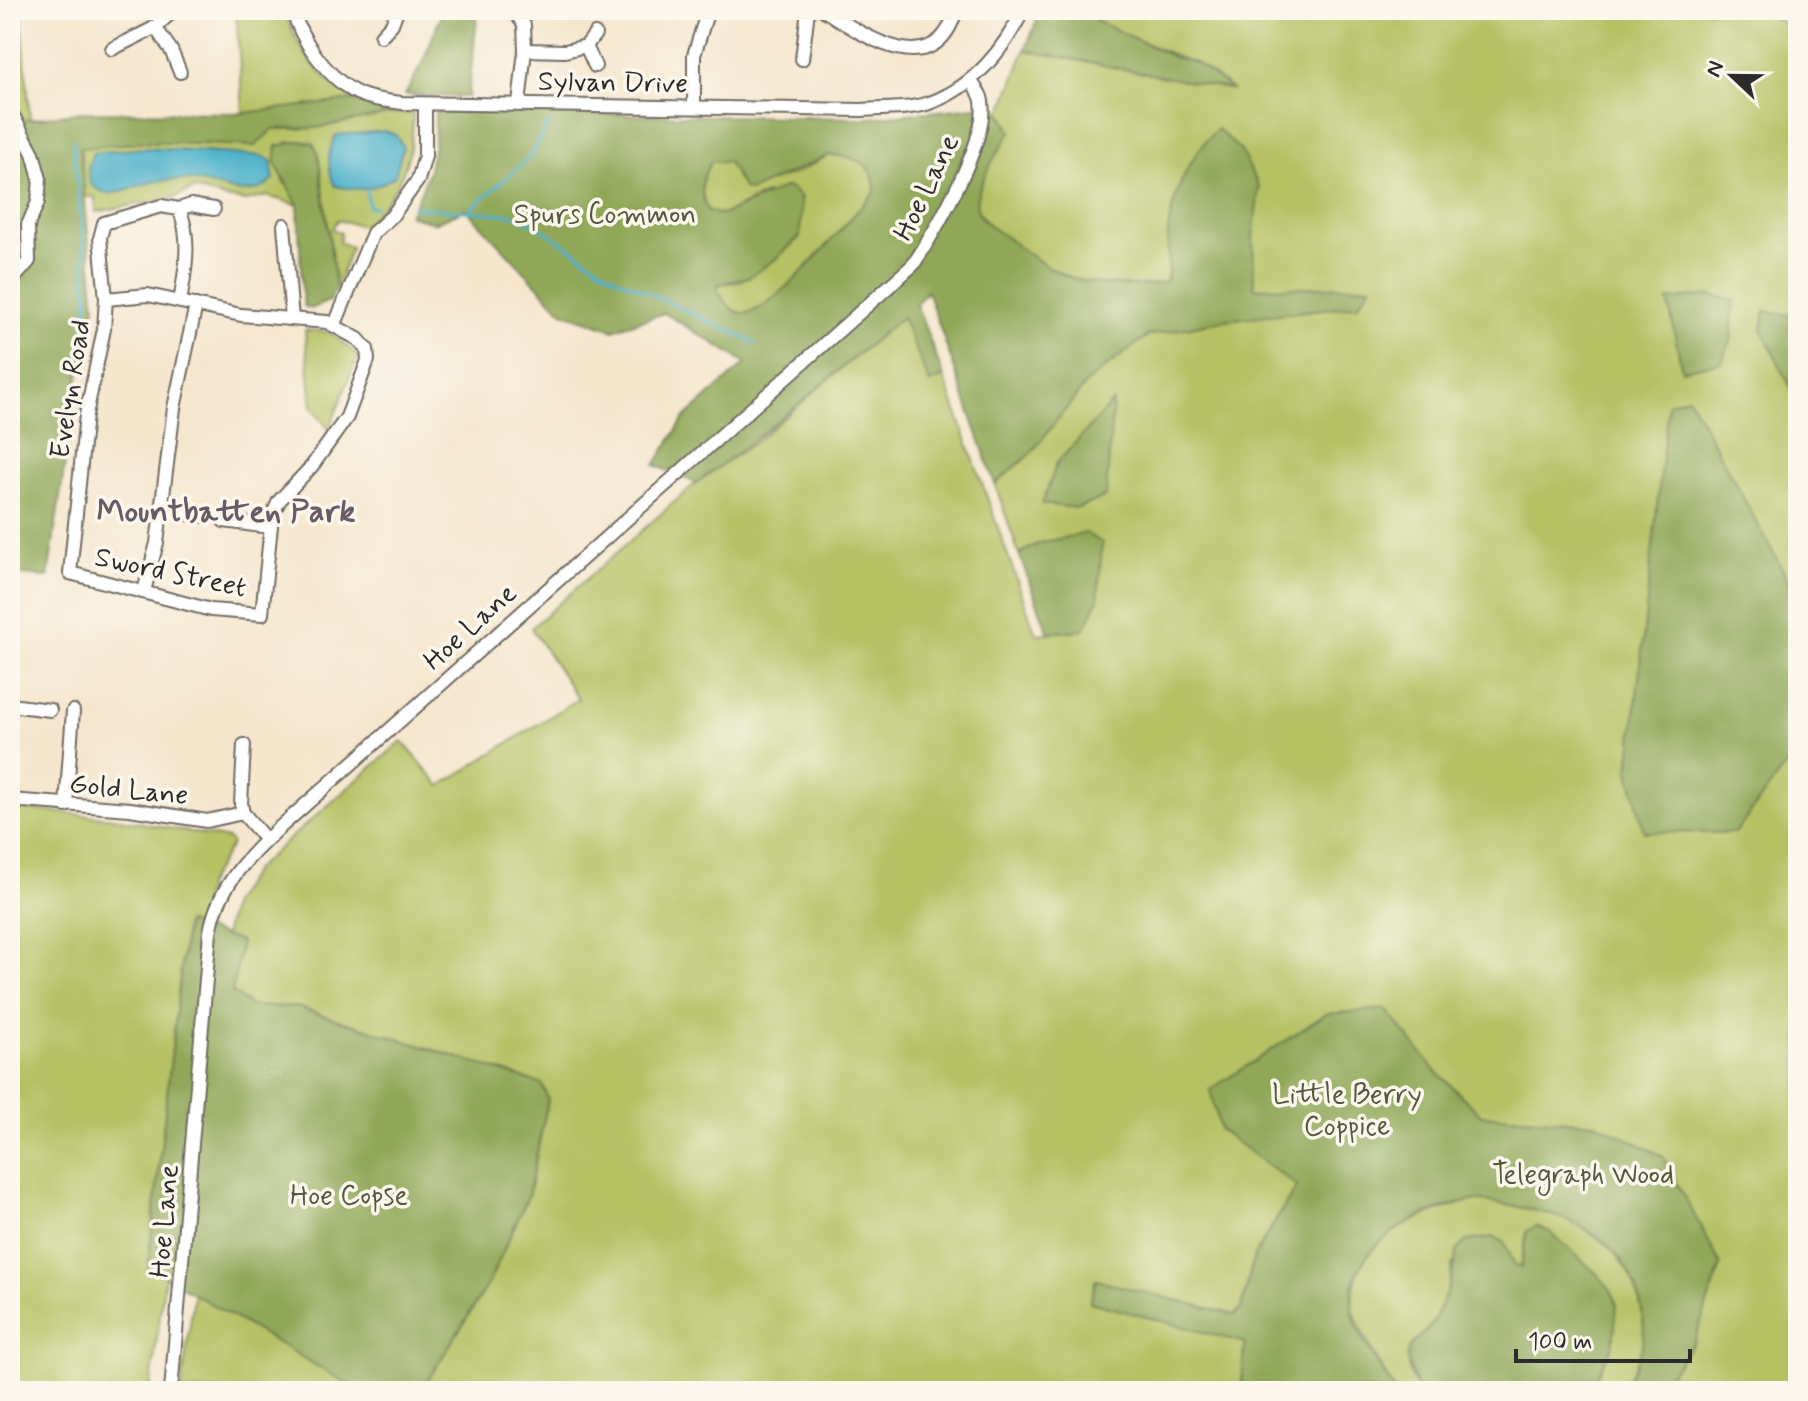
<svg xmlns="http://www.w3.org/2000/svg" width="1808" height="1401" viewBox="0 0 1808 1401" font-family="Mynerve,sans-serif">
<rect width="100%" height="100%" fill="#fbf7ec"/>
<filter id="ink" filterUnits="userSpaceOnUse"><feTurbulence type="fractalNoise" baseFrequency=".0125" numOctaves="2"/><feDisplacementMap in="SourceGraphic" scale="16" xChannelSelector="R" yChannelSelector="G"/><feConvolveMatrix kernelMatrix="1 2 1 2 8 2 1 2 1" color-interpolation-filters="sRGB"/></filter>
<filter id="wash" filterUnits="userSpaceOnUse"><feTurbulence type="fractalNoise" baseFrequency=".006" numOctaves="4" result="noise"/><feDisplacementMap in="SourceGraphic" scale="32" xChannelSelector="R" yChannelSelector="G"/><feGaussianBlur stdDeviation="1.8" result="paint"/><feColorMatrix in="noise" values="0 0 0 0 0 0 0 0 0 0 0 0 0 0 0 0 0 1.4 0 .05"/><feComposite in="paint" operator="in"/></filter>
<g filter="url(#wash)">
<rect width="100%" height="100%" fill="#f6e6ce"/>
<!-- green -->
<g fill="#b5c163" stroke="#707647" stroke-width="2" fill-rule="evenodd">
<polygon points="16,10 21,10 30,119 19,121 15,101"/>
<path d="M236 10H284C299 51 317 77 355 100L243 113Z"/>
<path d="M1095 10H1760L1798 31V316L1762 330 1798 401V598L1688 397 1735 833 1798 749V1391H1657L1694 1342 1596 1123 1481 1115 1434 1069 1220 1130 1297 1186 1254 1256 1242 1307 1235 1315 1095 1281 1090 1302 1246 1343 1241 1391H421L489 1283 528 1196 548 1100 542 1084 297 1007 251 1006 232 992 241 942 224 936 232 903 255 869 402 741 440 786 578 699 531 628 696 483 758 440 903 316 930 383 944 377 1036 634 1084 630 1086 533 1040 543 1019 554 995 484 1030 454 1089 380 1147 336 1224 320 1358 305 1370 286 1253 288V238L1241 151 1217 129C1192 163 1173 188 1168 232 1166 250 1172 264 1166 282 1141 291 1099 288 1074 281 1054 275 975 224 976 203 977 179 999 150 1011 131L1001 112 1025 50 1231 89C1193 56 1141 45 1097 21ZM1057 463 1106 496 1078 508 1043 504Z"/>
<path d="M413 113C413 162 399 193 363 226L337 220 332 229 341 233 339 242 351 247 336 289 321 171 313 143 287 142 282 180 293 192 298 205 267 196 246 201 225 198 194 189 173 198 96 212 95 197H84L80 147 273 129 316 128 378 114Z"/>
<path d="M829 155C856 156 875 163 875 192 851 216 772 316 743 313 730 312 722 299 717 289L719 284 738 282 776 259 800 237 801 197 765 194 722 215 708 211C699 193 700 179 711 162H728L744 189 794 174Z"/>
<polygon points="305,330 330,332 358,356 329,430 312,407"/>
<polygon points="10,808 115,818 228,839 232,844 207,884 199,927 186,923 148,1266 165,1277 150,1391 10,1391"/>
<path d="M1474 1200C1549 1211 1622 1221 1641 1307 1649 1341 1641 1364 1619 1391H1566L1597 1376 1617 1305 1596 1273 1550 1232 1524 1246 1521 1267 1514 1264 1504 1242 1452 1264C1451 1284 1443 1307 1432 1324 1411 1355 1397 1348 1418 1391H1394C1381 1363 1362 1338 1353 1308 1351 1301 1354 1292 1355 1284 1365 1232 1429 1212 1474 1200Z"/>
<polygon points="194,1294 360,1391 181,1391"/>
</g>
<!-- forest -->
<g fill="#90a759" stroke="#5e6942" stroke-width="2" fill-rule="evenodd">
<polygon points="443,10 478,10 468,97 405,95 422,64"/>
<polygon points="1041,10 1095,10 1097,21 1174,57 1196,63 1233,90 1025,50"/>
<polygon points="355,100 390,114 316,128 273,129 255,146 143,142 80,148 95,307 77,384 48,577 10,574 10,122 80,112 243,113"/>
<path d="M995 105 1011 131C1001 147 972 190 977 208 980 222 996 230 1007 238 1051 271 1072 286 1129 285 1142 285 1153 286 1166 282 1172 264 1166 250 1168 232 1173 193 1189 156 1217 129L1241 151 1259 187 1253 238 1254 288 1371 286 1358 305 1224 320 1147 336 1089 380 1030 454 995 484 927 291 916 304 944 377 930 383 902 317C834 373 769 432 696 483L655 465 685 417 746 363 664 313 613 330 562 312 466 209 434 223 409 215C429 180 436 152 435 112L869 118ZM829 155C856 156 875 163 875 192 851 216 772 316 743 313 730 312 723 299 717 289L719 284 749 277 776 259 800 236C800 217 808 193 786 187L722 215 708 211C699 193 700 179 711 162H728L744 189 750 191Z"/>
<polygon points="300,141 313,143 318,153 336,289 329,301 311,309 304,306 302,292 298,205 275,163 277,146"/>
<polygon points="1709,295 1734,300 1731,341 1721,362 1682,370 1668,300"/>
<polygon points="1765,311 1798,316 1798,401 1762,330"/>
<polygon points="1688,397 1798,598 1798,749 1735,833 1644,832 1629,771 1668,403"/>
<polygon points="1113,401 1106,496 1078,508 1042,504 1057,463"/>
<polygon points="1086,533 1102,543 1098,600 1084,630 1048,632 1019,554 1040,543"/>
<polygon points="186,922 241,942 232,992 251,1006 297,1007 542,1084 548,1100 528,1196 489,1282 421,1391 360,1391 148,1267"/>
<path d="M1386 1009 1434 1069 1481 1115 1596 1123 1663 1156 1721 1265 1694 1342 1657 1391H1619C1642 1362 1649 1338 1640 1301 1625 1240 1572 1215 1513 1206 1500 1204 1484 1199 1471 1201 1422 1209 1348 1244 1352 1304 1354 1334 1381 1365 1394 1391H1241L1245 1343 1090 1302 1096 1280 1235 1315 1242 1307 1254 1256 1297 1186 1220 1130 1210 1090 1326 1014Z"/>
<polygon points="1536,1226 1550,1232 1596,1273 1611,1290 1617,1305 1613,1345 1597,1376 1566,1391 1418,1391 1407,1358 1410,1347 1433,1323 1449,1287 1457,1251 1466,1241 1494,1237 1504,1242 1514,1264 1521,1267 1527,1231"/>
</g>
<!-- water -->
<g fill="#4ab0c9" stroke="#3a6e7a" stroke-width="2">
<path d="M385 131 396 135 403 147 395 176C373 191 360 191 335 186 327 169 327 151 336 135Z"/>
<path d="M145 148 263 156 271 161 274 180C243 206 218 181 185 180 171 179 154 181 141 185 118 191 109 201 90 183L88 168 93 153Z"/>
</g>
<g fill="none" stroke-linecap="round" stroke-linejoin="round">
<!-- stream -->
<g stroke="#4ab0c9" stroke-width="3">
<polyline points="73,140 83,240"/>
<polyline points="366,190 369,207 375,207"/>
<polyline points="413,207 513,215 537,226 611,275 755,343"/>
<polyline points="469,211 530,157 549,123"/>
<polyline points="80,356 88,299 83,241"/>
</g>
</g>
</g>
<g filter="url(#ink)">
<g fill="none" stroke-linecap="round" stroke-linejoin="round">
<defs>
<g id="minor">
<path d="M293 10C300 39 326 75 353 91 367 99 385 101 402 103L862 110C883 108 912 110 932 102 974 86 1004 50 1023 10"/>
<polyline points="514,10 524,25 525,50"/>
<path d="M824 10C864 36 935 85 956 10"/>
<polyline points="155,27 171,50 180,72"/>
<polyline points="381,36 392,24 397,10"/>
<polyline points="586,46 595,66"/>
<polyline points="10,48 11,10"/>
<polyline points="112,49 154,28 174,10"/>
<polyline points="802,59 808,10"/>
<polyline points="519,104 525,50 565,51 586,46 595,34"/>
<polyline points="694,106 694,55 708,10"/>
<polyline points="10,110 33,153 40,179 38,202 28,225 29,261 10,283"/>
<polyline points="179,209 191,205 214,209"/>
<polyline points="284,225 292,319"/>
<path d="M106 299 148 295 241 315 327 322 358 339 367 349 368 360 347 417 312 466 279 501 272 516 262 614 211 610 70 573 86 415 104 329 106 299 100 238 104 223 161 206 179 209C192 237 185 273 180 302"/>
<polyline points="335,324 373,233 392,216 418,180 425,156 425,104"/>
<polyline points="160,510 205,516"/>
<polyline points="224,521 270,527"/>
<polyline points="144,591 157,543 174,408 196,305"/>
<polyline points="10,705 50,710"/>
<polyline points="244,745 241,804 243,813 266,840"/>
<polyline points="10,800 130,809 207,821 243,813"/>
<polyline points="66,806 73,711"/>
<path d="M171 1391 210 932C218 888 245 859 277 830L913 265C934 233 993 134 981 97 979 92 974 86 971 81"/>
</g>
</defs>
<!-- minor casing -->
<use href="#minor" stroke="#726c64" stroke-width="16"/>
<!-- minor -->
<use href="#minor" stroke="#fff" stroke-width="12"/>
</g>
</g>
<g text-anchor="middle" stroke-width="7" stroke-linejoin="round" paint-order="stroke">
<!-- street labels -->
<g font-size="28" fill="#2b2b2b" stroke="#fbf7ec">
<text transform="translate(613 81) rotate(1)" y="10">Sylvan Drive</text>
<text transform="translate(925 187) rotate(-64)" y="10">Hoe Lane</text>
<text transform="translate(69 389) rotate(-81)" y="10">Evelyn Road</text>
<text transform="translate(171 571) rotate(12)" y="10">Sword Street</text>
<text transform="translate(469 626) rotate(-42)" y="10">Hoe Lane</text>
<text transform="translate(129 788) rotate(6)" y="10">Gold Lane</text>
<text transform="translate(163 1221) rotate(-85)" y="10">Hoe Lane</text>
</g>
<!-- park labels -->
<g font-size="28" fill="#54583c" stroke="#fbf7ec">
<text x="605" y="223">Spurs Common</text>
<text x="1347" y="1103">Little Berry<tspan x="1347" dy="32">Coppice</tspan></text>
<text x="1583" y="1183">Telegraph Wood</text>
<text x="349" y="1204">Hoe Copse</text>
</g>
<!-- quarter labels -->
<g font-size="32" font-weight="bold" fill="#685a67" stroke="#fbf7ec">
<text x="226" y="521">Mountbatten Park</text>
</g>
</g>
<!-- margin -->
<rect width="1808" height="1401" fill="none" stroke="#fbf7ec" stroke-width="40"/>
<!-- north arrow -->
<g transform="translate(1732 76) rotate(292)" stroke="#fbf7ec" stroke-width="6" paint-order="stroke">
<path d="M0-6L14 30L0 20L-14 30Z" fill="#2b2b2b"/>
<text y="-12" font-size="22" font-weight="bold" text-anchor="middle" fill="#2b2b2b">N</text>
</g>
<!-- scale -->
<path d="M1516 1349v12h174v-12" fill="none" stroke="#2b2b2b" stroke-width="4"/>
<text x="1528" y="1349" font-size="24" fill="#2b2b2b" stroke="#fbf7ec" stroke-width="6" paint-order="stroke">100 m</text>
</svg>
